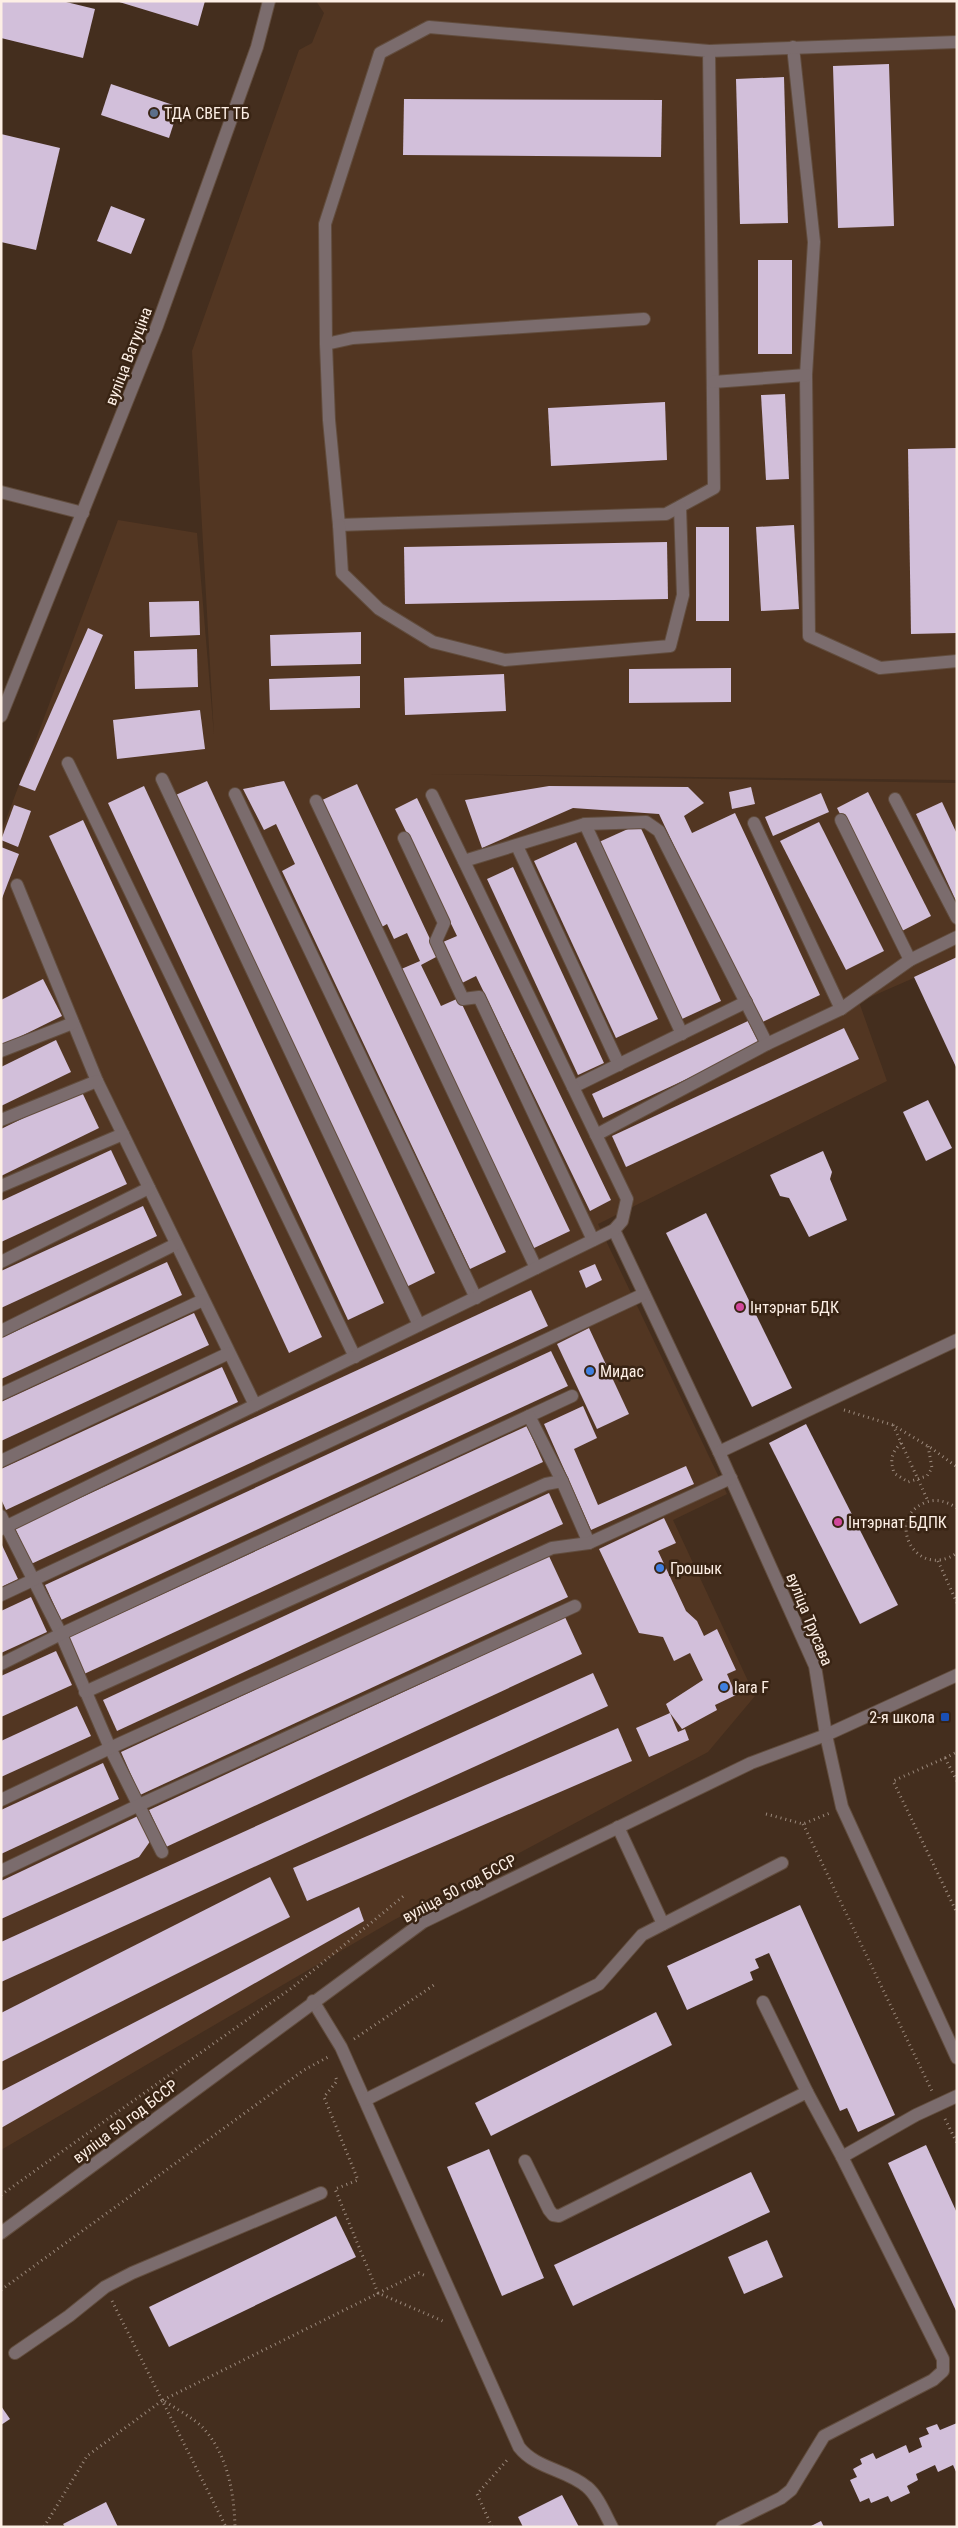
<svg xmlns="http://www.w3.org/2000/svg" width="958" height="2528" viewBox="0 0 958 2528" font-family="'Roboto Condensed',sans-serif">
<rect width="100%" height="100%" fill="#442e1e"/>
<!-- built -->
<polygon fill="#523622" points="316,1 957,1 957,780 426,774 957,783 957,959 859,1002 887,1081 598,1224 727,1494 673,1520 755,1696 708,1752 392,1921 1,2150 1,833 118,520 197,533 214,735 192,351 299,50 312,43 324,13"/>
<!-- building -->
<g fill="#d2bfda">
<polygon points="1,1 62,1 95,9 83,58 1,38"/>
<polygon points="116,1 205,1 198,26"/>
<polygon points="889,64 894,226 838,228 833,66"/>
<polygon points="784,77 788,223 740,224 736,79"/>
<polygon points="111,84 179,107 169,138 101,115"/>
<polygon points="404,99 662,100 661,157 403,155"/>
<polygon points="1,134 60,148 36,250 1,242"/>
<polygon points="111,206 145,219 131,254 97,241"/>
<rect x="758" y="260" width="34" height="94"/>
<polygon points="785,394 789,479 766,480 761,395"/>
<polygon points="665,402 667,460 551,466 548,408"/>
<polygon points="957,448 957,633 911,634 908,449"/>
<polygon points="794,525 799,609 761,611 756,527"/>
<rect x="696" y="527" width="33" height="94"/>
<polygon points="667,542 668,599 405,604 404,547"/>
<polygon points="199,601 200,635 150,637 149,602"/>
<polygon points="88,628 103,635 35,791 19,785"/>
<polygon points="361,632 361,664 271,666 270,635"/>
<polygon points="197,649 198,687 135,689 134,651"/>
<polygon points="731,668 731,702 629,703 629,669"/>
<polygon points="504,674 506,711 405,715 404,678"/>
<polygon points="360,676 360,708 270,710 269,679"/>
<polygon points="200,710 205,749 117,759 113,720"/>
<polygon points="207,781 435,1273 398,1291 169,798"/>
<polygon points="284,781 506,1252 470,1269 282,871 295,864 276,824 264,830 243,789"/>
<polygon points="357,784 438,956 421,965 441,1006 459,998 570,1231 532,1249 399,970 420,961 407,933 394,939 387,924 380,928 320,801"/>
<polygon points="144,786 384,1303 348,1320 108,803"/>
<polygon points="549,786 688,787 704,803 684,816 692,833 735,813 820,995 758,1024 659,814 573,808 482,848 465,800"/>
<polygon points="751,787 755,804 732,809 729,792"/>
<polygon points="868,792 931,916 900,932 837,808"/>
<polygon points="821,793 829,812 773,836 765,817"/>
<polygon points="417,798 611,1200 590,1211 476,976 462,983 443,942 457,936 395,809"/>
<polygon points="942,802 957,834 957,903 916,814"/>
<polygon points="14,805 31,811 18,847 1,840"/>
<polygon points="83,820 322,1337 289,1353 49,836"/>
<polygon points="819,822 884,951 846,970 780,841"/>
<polygon points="639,824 721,1001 682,1019 599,842"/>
<polygon points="576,842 658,1019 616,1038 534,861"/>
<polygon points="1,847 19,854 1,901"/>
<polygon points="513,867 604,1063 578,1075 487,879"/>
<polygon points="957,957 957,1069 914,977"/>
<polygon points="43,979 62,1016 1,1046 1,1000"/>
<polygon points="748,1021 760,1045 603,1118 592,1094"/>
<polygon points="844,1028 859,1059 626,1167 612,1136"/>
<polygon points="56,1040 71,1072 1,1106 1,1067"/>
<polygon points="81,1090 99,1128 1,1176 1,1129"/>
<polygon points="928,1100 952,1148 926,1161 903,1112"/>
<polygon points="111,1150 127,1184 1,1242 1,1201"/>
<polygon points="823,1151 832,1172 830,1179 847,1220 809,1237 789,1198 780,1196 770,1175"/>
<polygon points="143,1206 157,1236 1,1308 1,1271"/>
<polygon points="706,1213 792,1388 752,1407 666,1233"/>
<polygon points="167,1262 182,1295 1,1379 1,1338"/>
<polygon points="595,1264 602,1280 586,1288 579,1271"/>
<polygon points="531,1290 548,1326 31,1564 15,1528"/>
<polygon points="194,1313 209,1345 1,1441 1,1402"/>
<polygon points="589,1328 629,1414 597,1429 557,1344"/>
<polygon points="551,1351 568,1386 61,1620 45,1585"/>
<polygon points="222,1367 238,1402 6,1510 1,1499 1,1469"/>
<polygon points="583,1406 597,1438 574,1449 598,1505 686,1466 694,1484 591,1530 544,1424"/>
<polygon points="806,1424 898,1605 860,1624 769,1443"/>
<polygon points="527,1426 543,1462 84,1674 67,1638"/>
<polygon points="549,1493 563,1524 117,1731 103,1700"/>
<polygon points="664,1518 676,1543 658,1551 686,1611 697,1621 704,1636 717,1629 736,1670 727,1674 736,1695 715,1705 717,1710 682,1729 670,1713 678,1732 685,1729 689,1740 649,1757 636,1728 670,1713 666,1704 703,1680 690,1653 674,1661 663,1637 639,1633 599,1549"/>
<polygon points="1,1543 18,1579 1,1587"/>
<polygon points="548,1554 568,1597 140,1795 121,1752"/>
<polygon points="31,1597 47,1632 1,1653 1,1611"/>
<polygon points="565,1617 582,1654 166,1847 149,1810"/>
<polygon points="56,1651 72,1685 1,1717 1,1676"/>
<polygon points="593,1673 608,1706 1,1982 1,1942"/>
<polygon points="77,1706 91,1736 1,1777 1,1741"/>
<polygon points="618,1728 632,1761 307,1901 293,1868"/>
<polygon points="103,1763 119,1799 1,1854 1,1810"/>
<polygon points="138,1816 151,1840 139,1857 1,1919 1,1881"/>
<polygon points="270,1877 290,1917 1,2062 1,2013"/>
<polygon points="800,1905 895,2115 858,2132 847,2108 840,2111 769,1953 755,1959 759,1968 750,1972 753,1980 687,2010 667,1966"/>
<polygon points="359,1907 364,1921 1,2128 1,2091"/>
<polygon points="656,2012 672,2045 491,2136 475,2103"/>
<polygon points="926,2145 957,2213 957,2313 888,2163"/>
<polygon points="489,2149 544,2278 502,2296 447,2167"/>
<polygon points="751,2172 770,2212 573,2306 554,2265"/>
<polygon points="336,2216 356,2257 169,2347 149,2307"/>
<polygon points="767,2240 783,2277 744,2294 728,2257"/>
<polygon points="1,2406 10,2419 1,2425"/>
<polygon points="957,2423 957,2474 953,2465 938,2472 935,2465 916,2474 918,2480 907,2486 910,2493 891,2502 888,2496 871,2503 869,2498 860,2502 850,2480 857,2477 853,2469 862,2464 860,2459 873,2453 876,2459 906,2445 909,2453 922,2447 919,2438 929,2434 926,2428 937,2424 940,2430"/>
<polygon points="562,2495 579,2527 523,2527 518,2517"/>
<polygon points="106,2502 118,2527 65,2527 63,2524"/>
<polygon points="821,2521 824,2527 809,2527"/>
</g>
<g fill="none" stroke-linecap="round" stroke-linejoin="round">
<defs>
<g id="minor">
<polyline points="793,47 814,242 806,375 809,636 880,668 957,661"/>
<polyline points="709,51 957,42"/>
<polyline points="326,344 329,420 339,525 666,514 714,488 709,51 429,27 380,53 325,224 326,344 353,338 644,319"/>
<polyline points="713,382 806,375"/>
<polyline points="1,492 83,513"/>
<polyline points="339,525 342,573 379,609 433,642 505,660 670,646 683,595 680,507"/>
<polyline points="1,716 157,326 257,47 269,1"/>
<polyline points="68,763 355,1357"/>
<polyline points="162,779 419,1325"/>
<polyline points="235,794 476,1298"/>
<polyline points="895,799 957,918"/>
<polyline points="316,801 536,1268"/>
<polyline points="841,820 910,960"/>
<polyline points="754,823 841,1009"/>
<polyline points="585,824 682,1034"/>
<polyline points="404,838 444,923 436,941 463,999 479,997 593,1240"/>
<polyline points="517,846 619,1065"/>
<polyline points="464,861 585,824 646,822 659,831 767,1044"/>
<polyline points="17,885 97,1081 255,1405"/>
<polyline points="1,1051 73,1023"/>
<polyline points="573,1087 746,1002"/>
<polyline points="1,1120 97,1081"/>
<polyline points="596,1135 767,1044 841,1009 910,960 957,937"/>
<polyline points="1,1186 123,1134"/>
<polyline points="614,1230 719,1452 815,1666 826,1735 842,1807 957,2058"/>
<polyline points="1,1262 149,1188"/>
<polyline points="1,1331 176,1244"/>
<polyline points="1,1394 203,1300"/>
<polyline points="529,1416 572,1396"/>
<polyline points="719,1452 957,1340"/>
<polyline points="1,1461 229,1353"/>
<polyline points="1,1516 61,1634 110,1748 162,1852"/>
<polyline points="1,1529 614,1230 622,1221 627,1199 432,795"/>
<polyline points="1,1595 644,1294"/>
<polyline points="1,1664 61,1634 529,1416 562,1481"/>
<polyline points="85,1692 546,1484 562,1481 589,1543"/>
<polyline points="1,1800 110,1748 552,1548 589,1543 731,1478"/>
<polyline points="618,1827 663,1924"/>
<polyline points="1,1871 139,1805 575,1606"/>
<path d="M313 2001 341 2047 519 2447C536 2469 566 2469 587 2487 598 2496 605 2514 612 2527"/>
<polyline points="763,2002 807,2092"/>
<polyline points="365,2100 599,1984 642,1935 782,1863"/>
<polyline points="525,2161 549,2210 553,2215 559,2216 807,2092 842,2157"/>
<polyline points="1,2233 423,1922 751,1763 826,1735 957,1675"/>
<polyline points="15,2353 69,2316 105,2287 132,2273 321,2193"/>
<polyline points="722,2527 781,2498 791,2490 824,2436 933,2380 943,2371 943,2359 842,2157 916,2115 957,2096"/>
</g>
</defs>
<!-- minor casing -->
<use href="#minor" stroke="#624d3e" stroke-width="14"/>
<!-- path -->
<g stroke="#9b897c" stroke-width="3" stroke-dasharray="1 4" stroke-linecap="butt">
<polyline points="844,1410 893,1425 931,1448 957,1467"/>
<polyline points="893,1425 928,1501"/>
<path d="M901 1443C891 1454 890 1459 894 1473L908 1482 927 1476 932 1468 928 1446"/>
<path d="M957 1508C946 1501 936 1498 924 1503 885 1520 916 1581 957 1553"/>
<polyline points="938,1561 957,1603"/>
<polyline points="945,1758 957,1752"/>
<polyline points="957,1781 945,1758 893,1781 957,1913"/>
<polyline points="766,1814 803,1824 830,1813"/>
<polyline points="803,1824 932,2091"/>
<polyline points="354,2039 434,1985"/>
<polyline points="336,2078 337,2081 324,2097 358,2180 335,2189 378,2293 445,2322"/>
<polyline points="945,2119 957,2143"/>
<polyline points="1,2195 293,1987 406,1894"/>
<polyline points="1,2290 304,2070 328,2057"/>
<polyline points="112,2301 226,2527"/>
<polyline points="163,2400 419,2273 426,2276"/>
<path d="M44 2527 87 2456 163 2400C176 2409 194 2418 204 2429 228 2456 234 2493 235 2527"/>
<polyline points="492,2527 477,2494 509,2458"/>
</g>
<!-- minor -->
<use href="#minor" stroke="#7b6c6d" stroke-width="12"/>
</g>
<!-- markers -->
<circle fill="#5c6f8a" stroke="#392414" stroke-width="2" cx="154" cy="113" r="5"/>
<g fill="#d1479c" stroke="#392414" stroke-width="2">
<circle cx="740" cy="1307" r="5"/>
<circle cx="838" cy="1522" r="5"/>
</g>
<g fill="#3f7fe0" stroke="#392414" stroke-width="2">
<circle cx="590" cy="1371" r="5"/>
<circle cx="660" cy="1568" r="5"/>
<circle cx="724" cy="1687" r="5"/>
</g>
<rect fill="#1a4fb4" stroke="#392414" stroke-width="2" x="940" y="1712" width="10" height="10" rx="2.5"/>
<g text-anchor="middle" stroke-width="5" stroke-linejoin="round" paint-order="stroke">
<!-- poi labels -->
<g font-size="16" fill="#fdefe5" stroke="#392414" text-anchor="start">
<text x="164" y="119">ТДА СВЕТ ТБ</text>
<text x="750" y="1313">Інтэрнат БДК</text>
<text x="600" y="1377">Мидас</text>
<text x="848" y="1528">Інтэрнат БДПК</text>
<text x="670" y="1574">Грошык</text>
<text x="734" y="1693">lara F</text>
<text x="935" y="1723" text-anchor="end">2-я школа</text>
</g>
<!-- street labels -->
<g font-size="16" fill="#fdefe5" stroke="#392414">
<text transform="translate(128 356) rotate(-69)" y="6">вуліца Ватуціна</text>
<text transform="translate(810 1619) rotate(68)" y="6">вуліца Трусава</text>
<text transform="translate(459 1888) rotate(-28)" y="6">вуліца 50 год БССР</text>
<text transform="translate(125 2121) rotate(-37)" y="6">вуліца 50 год БССР</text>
</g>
</g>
<!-- border -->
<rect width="958" height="2528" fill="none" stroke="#fdefe5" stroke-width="5"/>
</svg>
